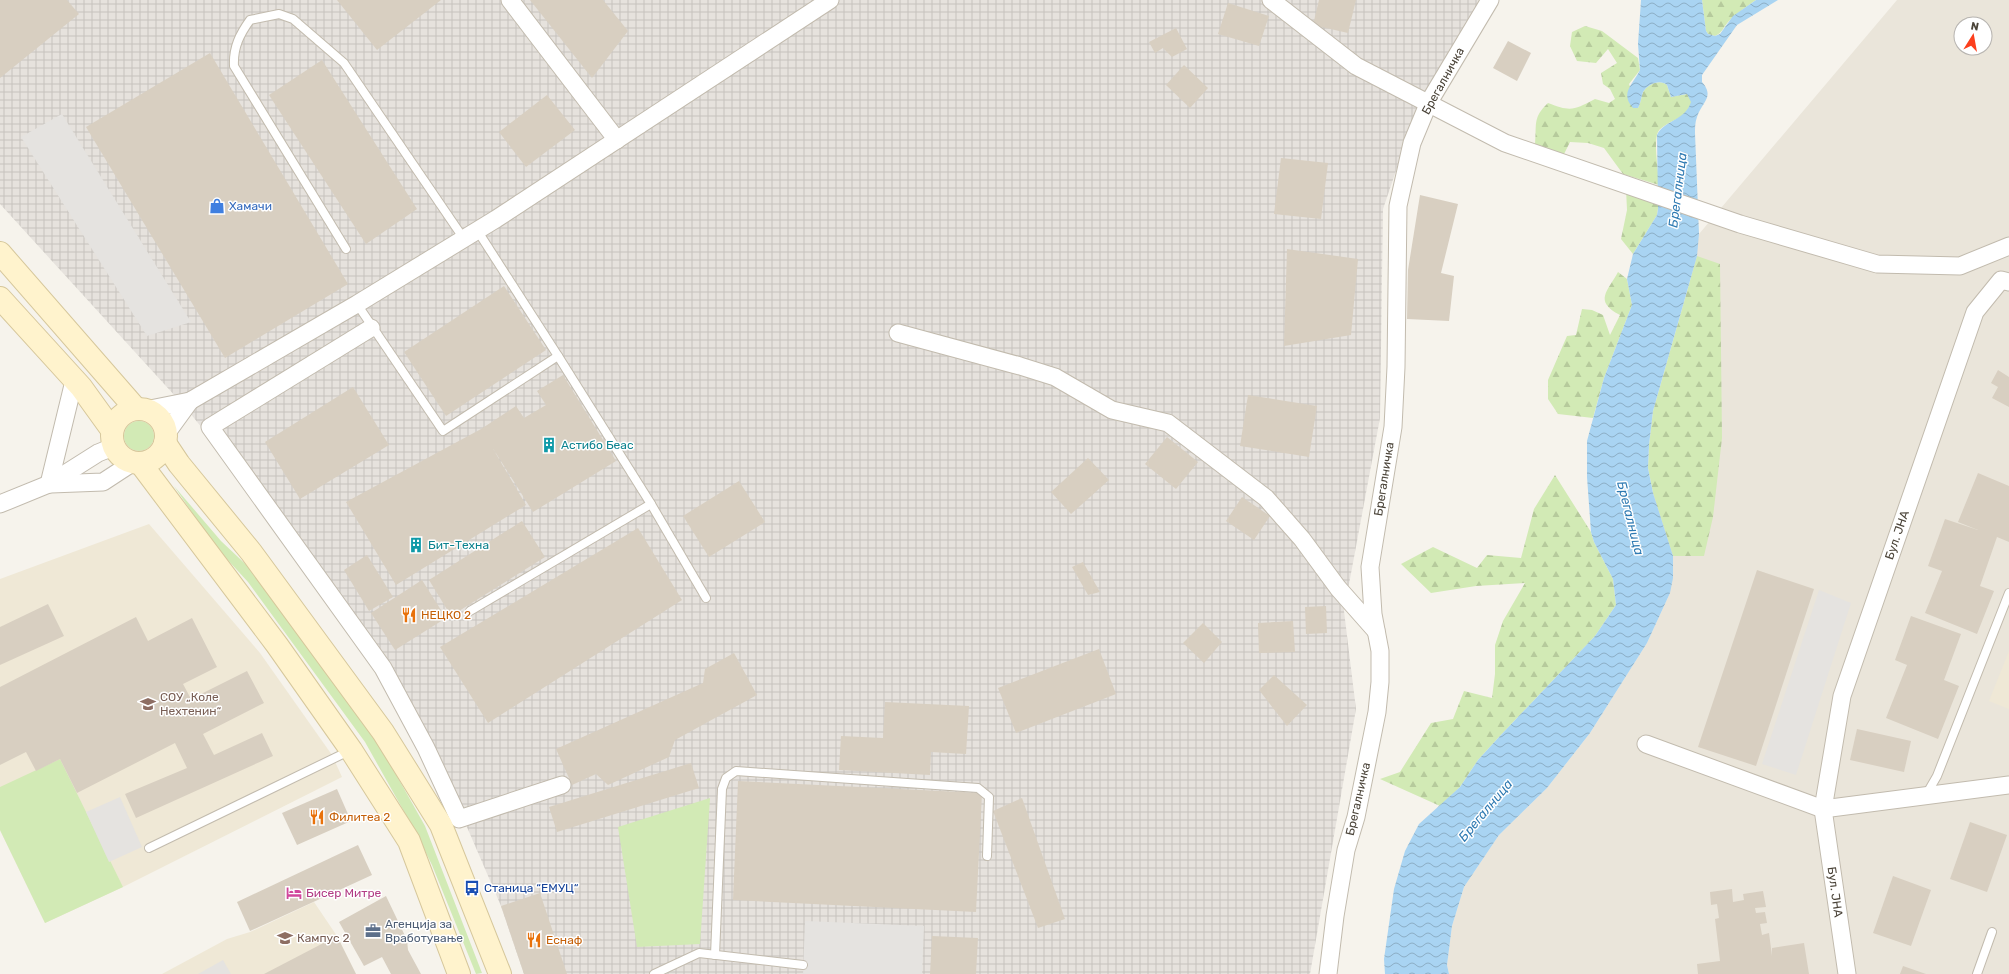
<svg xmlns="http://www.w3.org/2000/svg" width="2009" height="974" viewBox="0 0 2009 974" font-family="Rubik,sans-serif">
<defs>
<pattern id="industrial-grid" width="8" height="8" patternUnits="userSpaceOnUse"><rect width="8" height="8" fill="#e6e2dd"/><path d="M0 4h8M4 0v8" fill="none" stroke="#c7c3be"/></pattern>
<pattern id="forest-firs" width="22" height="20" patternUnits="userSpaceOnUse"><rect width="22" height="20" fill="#d2eab5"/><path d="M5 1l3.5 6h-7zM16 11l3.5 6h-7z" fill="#b6ca9c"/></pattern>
<pattern id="water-waves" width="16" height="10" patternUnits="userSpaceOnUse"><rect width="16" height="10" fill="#a9d4f2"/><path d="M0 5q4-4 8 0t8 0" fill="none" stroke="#8caec5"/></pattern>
</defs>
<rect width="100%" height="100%" fill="#f6f3ec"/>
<!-- residential -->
<path fill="#eae5da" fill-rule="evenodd" d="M1897 0H2009V974H1449L1447 965 1452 926 1464 887 1499 835 1547 788 1590 733 1647 643 1670 593 1653 493 1699 234ZM1961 24H1985V48H1961Z"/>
<!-- industrial -->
<polygon fill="url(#industrial-grid)" points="0,0 1483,0 1414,118 1383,209 1380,418 1344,611 1356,709 1310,974 524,974 501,906 423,725 342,603 186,408 0,204"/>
<!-- education -->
<g fill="#efe8d6">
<polygon points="149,524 260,653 332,755 342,777 123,887 45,923 0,830 0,579"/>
<polygon points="2009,651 2009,709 1989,701"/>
<polygon points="314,902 337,936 356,974 162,974 227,939 250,932"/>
</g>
<!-- grass -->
<g fill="#d2eab5">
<circle cx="139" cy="436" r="15"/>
<polygon points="174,486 221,541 258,576 375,737 425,826 482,973 476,974 432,865 415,831 365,742 248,582 214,545"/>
<polygon points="60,759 123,887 45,923 0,830 0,787"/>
<polygon points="710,798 700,944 637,947 618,827"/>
</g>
<!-- forest -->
<g fill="url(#forest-firs)">
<path d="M1702 0H1756C1746 7 1737 13 1728 22 1723 28 1722 33 1715 36L1708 34 1706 31Z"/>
<path d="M1585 26 1602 31 1638 58 1640 70 1629 84 1638 108C1641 103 1641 97 1643 92 1648 84 1660 79 1667 85L1671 97 1687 94 1691 99C1694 118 1665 120 1658 132 1653 142 1659 173 1659 185L1623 174 1604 148 1588 143 1570 142 1564 154 1535 144C1537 125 1532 118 1548 103 1571 112 1574 110 1595 99L1609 103 1615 99 1610 89 1603 84 1601 73 1617 63 1608 49 1596 63 1577 61 1570 46 1572 32Z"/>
<polygon points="1626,189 1659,202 1657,215 1633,254 1621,239 1627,210"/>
<polygon points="1697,256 1720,264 1722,438 1713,517 1704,556 1673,556 1653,493 1648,468 1649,445 1653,411"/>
<path d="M1618 272 1627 279 1632 305 1604 378 1593 418 1558 414 1548 399V380L1567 336 1576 335 1582 309 1592 310 1603 315 1610 335 1620 315C1593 301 1608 291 1618 272Z"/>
<polygon points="1555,475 1591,532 1594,542 1613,579 1616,605 1595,636 1499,737 1478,760 1460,787 1440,806 1380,779 1400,772 1431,723 1453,719 1464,691 1492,698 1495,674 1495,645 1503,621 1525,583 1476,586 1431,593 1401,564 1433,547 1477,568 1487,555 1521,558 1534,509"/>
</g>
<!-- parking -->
<g fill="#e5e3e0">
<polygon points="62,114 191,322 147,336 21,137"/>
<polygon points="1819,590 1851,603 1796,775 1762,764"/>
<polygon points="120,797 142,847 109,862 86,812"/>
<polygon points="805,921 924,926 922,974 803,974"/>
<polygon points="223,960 231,974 198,974"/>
</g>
<!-- water -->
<path fill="url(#water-waves)" d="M1641 0H1702L1706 31 1708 34 1715 36 1720 34 1733 16 1756 0H1778L1737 25 1702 75V82C1715 97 1702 102 1697 117 1695 122 1695 128 1695 133L1699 234 1697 256 1653 411 1649 445 1648 468 1653 493 1673 556V578L1670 593 1647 643 1590 733 1547 788 1499 835 1464 887 1452 926 1447 965 1449 974H1385L1384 959 1394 889 1405 851 1419 824 1460 787 1478 760 1499 737 1595 636 1616 605 1613 579 1594 542 1591 532 1587 477V441L1604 378 1632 305 1627 279 1633 254 1657 215 1658 209 1657 135C1664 120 1685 121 1691 102L1687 94 1671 97 1667 85C1660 79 1648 84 1643 92 1641 97 1641 103 1638 108H1633C1619 93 1634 83 1640 70L1638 44Z"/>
<!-- building -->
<g fill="#d8cfc1">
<polygon points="0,0 67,0 79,14 0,78"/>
<polygon points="337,0 441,0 377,50"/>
<polygon points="530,0 603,0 628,31 592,78"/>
<polygon points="1319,0 1356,0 1348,33 1313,25"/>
<polygon points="1228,3 1269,16 1259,46 1218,34"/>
<polygon points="1176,28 1187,49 1172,57 1163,48 1155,53 1149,42"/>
<polygon points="1508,41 1531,53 1517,81 1493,68"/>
<polygon points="210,53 348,284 225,358 86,127"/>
<polygon points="322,60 417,209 366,244 269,95"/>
<polygon points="1184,65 1208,88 1190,108 1166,85"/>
<polygon points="547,95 575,130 526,167 499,132"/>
<polygon points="1281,158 1328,163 1321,219 1274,214"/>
<polygon points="1420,195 1458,204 1441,273 1454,276 1449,321 1407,319 1408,270"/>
<polygon points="1287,249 1358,259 1351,335 1284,346"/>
<polygon points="504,286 546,350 446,416 404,352"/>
<polygon points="1998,370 2009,377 2009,407 1992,398 1998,387 1991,383"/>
<polygon points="563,375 616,461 533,512 492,447 526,505 396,585 346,502 481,429 516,406 524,418 546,405 537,391"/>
<polygon points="353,387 389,445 300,499 265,442"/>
<polygon points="1248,395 1317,406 1309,457 1240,446"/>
<polygon points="1167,437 1198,462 1176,489 1145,464"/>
<polygon points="1088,458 1109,480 1071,514 1051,492"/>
<polygon points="1978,473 2009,486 2009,542 1997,537 1980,586 1994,591 1977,634 1925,613 1942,571 1928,566 1945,519 1978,530 1958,522"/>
<polygon points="739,481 765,522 709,557 683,516"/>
<polygon points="1242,497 1270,516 1254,540 1226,521"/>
<polygon points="522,521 545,557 451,616 429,580"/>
<polygon points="638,528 682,600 488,723 440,647"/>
<polygon points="367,555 393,597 369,611 344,570"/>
<polygon points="1083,562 1100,592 1088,595 1072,567"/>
<polygon points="1757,570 1814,589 1756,766 1698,747"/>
<polygon points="422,580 446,618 395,650 371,613"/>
<polygon points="48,604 64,636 0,665 0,627"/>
<polygon points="1326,606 1327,633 1306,634 1305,607"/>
<polygon points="1911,616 1961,634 1944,680 1959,686 1938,739 1886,718 1907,665 1895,660"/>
<polygon points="136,617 148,641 192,618 217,667 183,684 191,699 247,671 264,703 203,734 214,755 262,733 273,756 136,818 125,794 187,768 175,743 77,793 60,759 36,771 26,752 0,765 0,687"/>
<polygon points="1293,621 1295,652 1259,653 1258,623"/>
<polygon points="1203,623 1222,642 1204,663 1183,643"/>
<polygon points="1099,649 1116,694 1016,733 998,688"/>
<polygon points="734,653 757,695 675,740 669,757 608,785 596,774 572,785 556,749 703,683 705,669"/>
<polygon points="1274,675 1307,705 1287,726 1259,690"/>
<polygon points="885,702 969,706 966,754 931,752 930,775 839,770 841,736 883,738"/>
<polygon points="1857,729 1911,741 1904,772 1850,760"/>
<polygon points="691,763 699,788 557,832 549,807"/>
<polygon points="738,781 982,793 976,912 733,900"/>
<polygon points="337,789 351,821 297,845 282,813"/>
<polygon points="1022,798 1065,919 1038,928 993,811"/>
<polygon points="1970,822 2007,835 1987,892 1950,879"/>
<polygon points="358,845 372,875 250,931 237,902"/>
<polygon points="1893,876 1931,890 1911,946 1873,933"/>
<polygon points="1732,889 1733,902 1744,900 1743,894 1763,891 1766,907 1755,908 1756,913 1765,912 1767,923 1760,924 1762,935 1769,933 1772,956 1772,948 1804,943 1809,974 1698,974 1697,964 1720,961 1715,919 1719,918 1717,904 1711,905 1710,892"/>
<polygon points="540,893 567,974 524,974 501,906"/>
<polygon points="386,896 407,940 408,950 421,974 391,974 382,957 364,966 339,922"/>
<polygon points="337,936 356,974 264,974"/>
<polygon points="932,936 978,938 976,974 930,974"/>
<polygon points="1903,966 1926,974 1900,974"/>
</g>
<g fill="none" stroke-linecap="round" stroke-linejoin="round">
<defs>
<g id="service">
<path d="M346 249 234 66C233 47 240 34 250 20L279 14 293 19 344 63 464 239"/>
<polyline points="357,304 443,431 558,356 477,230"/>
<polyline points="651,504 706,598"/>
<polyline points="470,611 651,504 558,356"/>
<polyline points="1926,795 1937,776 2009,593"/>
<polyline points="149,848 349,751"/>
<polyline points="715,955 722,789 726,778 736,771 978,788 989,797 987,856"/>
<polyline points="654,974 699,953 803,965"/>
<polyline points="1977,974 1992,932"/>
</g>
<g id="minor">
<polyline points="510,0 617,140"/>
<polyline points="1271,0 1356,66 1505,143 1740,224 1877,264 1960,266 2009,246"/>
<polyline points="371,328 210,427 383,668 426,748 459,819 562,785"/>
<polyline points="898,333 1020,366 1055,377 1112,410 1168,423 1266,498 1302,539 1338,588 1376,631"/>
<polyline points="145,410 190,401 357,304 496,219 830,0"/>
<polyline points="166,434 190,401"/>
<polyline points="49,484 74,381"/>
<polyline points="51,484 103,482 132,463"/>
<polyline points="0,504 49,484 98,453 113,447"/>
<polyline points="1646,744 1823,809 2009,785"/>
<polyline points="1328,974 1335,916 1346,850 1356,817 1377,712 1380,682 1380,651 1373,614 1370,567 1393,427 1396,367 1398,206 1412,143 1429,102 1490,0"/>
<polyline points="1847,974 1823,809 1842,696 1975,312 2001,280 2009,282"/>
</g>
<g id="secondary">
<polyline points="0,253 136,409"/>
<polyline points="0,298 81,387 112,430"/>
<circle cx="139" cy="436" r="27"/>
<polyline points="165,443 179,464 251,552 383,732 441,825 500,974"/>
<polyline points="141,464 277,645 351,750 409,841 459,974"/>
</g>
</defs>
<!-- service casing -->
<use href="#service" stroke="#c2bbae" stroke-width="10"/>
<!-- minor casing -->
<use href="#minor" stroke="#c2bbae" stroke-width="19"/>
<!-- secondary casing -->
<use href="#secondary" stroke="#d6c79b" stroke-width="24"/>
<!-- service -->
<use href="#service" stroke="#fff" stroke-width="8"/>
<!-- minor -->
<use href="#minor" stroke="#fff" stroke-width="17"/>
<!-- secondary -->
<use href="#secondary" stroke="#fff3cd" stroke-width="22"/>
</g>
<!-- icons -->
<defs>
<symbol id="shop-bare" viewBox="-9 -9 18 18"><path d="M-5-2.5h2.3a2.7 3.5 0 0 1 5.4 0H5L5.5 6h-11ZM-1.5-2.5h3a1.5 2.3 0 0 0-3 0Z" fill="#3f7fe0" stroke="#fff" stroke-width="2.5" paint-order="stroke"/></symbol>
<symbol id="building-bare" viewBox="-9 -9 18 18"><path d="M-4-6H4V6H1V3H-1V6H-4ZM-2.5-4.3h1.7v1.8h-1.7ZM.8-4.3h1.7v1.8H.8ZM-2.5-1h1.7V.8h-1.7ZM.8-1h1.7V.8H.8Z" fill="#0f9aa8" stroke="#fff" stroke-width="2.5" paint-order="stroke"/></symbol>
<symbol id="restaurant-bare" viewBox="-9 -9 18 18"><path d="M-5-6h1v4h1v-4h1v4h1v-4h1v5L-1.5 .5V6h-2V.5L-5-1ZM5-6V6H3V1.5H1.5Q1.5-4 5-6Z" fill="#e8710a" stroke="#fff" stroke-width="2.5" paint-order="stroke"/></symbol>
<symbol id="school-bare" viewBox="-9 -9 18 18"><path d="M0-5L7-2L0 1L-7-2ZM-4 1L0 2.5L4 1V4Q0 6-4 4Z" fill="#8d6e63" stroke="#fff" stroke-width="2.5" paint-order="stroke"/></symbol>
<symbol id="bus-bare" viewBox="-9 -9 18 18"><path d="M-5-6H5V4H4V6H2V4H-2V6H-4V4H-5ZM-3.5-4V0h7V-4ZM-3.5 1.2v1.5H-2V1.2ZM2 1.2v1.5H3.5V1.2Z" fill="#1a4fb4" stroke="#fff" stroke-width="2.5" paint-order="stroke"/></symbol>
<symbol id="hotel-bare" viewBox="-9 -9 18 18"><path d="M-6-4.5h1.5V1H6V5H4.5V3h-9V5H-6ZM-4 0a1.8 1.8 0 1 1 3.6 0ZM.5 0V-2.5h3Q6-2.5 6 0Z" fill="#d1479c" stroke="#fff" stroke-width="2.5" paint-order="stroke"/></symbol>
<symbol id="office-bare" viewBox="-9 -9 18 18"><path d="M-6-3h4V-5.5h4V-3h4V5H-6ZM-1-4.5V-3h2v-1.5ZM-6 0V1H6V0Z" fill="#5c6f8a" stroke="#fff" stroke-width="2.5" paint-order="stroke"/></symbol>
<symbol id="university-bare" viewBox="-9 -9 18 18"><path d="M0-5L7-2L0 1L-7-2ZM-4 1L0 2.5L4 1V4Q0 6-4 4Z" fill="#8d6e63" stroke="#fff" stroke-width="2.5" paint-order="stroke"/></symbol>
</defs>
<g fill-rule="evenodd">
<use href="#shop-bare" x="206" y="195" width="22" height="22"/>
<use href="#building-bare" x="538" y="434" width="22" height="22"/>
<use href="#building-bare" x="405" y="534" width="22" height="22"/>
<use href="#restaurant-bare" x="398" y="604" width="22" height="22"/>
<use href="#school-bare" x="137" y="693" width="22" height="22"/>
<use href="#restaurant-bare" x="306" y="806" width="22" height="22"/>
<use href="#bus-bare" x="461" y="877" width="22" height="22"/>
<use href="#hotel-bare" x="283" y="882" width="22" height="22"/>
<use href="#office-bare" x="362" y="920" width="22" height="22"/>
<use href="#university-bare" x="274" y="927" width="22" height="22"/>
<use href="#restaurant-bare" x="523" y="929" width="22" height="22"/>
</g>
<g text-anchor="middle" stroke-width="3" stroke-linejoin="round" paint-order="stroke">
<!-- street labels -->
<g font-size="12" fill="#4b4439" stroke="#fff">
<text transform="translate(1443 81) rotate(-61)" y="4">Брегалничка</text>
<text transform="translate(1384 479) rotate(-81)" y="4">Брегалничка</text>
<text transform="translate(1897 535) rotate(-71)" y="4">Бул. ЈНА</text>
<text transform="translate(1358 799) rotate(-77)" y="4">Брегалничка</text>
<text transform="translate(1835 892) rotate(82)" y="4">Бул. ЈНА</text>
</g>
<!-- shop labels -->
<g font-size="12" fill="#366cbe" stroke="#fff" text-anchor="start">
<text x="229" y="210">Хамачи</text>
</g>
<!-- culture labels -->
<g font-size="12" fill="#0d838f" stroke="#fff" text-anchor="start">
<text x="561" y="449">Астибо Беас</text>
<text x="428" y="549">Бит-Техна</text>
</g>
<!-- food labels -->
<g font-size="12" fill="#c56008" stroke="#fff" text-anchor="start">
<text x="421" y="619">НЕЦКО 2</text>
<text x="329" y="821">Филитеа 2</text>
<text x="546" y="944">Еснаф</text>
</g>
<!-- education labels -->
<g font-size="12" fill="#785e54" stroke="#fff" text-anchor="start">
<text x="160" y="701">СОУ „Коле<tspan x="160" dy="14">Нехтенин“</tspan></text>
<text x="297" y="942">Кампус 2</text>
</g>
<!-- transit labels -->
<g font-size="12" fill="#164399" stroke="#fff" text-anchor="start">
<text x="484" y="892">Станица “ЕМУЦ“</text>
</g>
<!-- hotel labels -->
<g font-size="12" fill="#b23c85" stroke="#fff" text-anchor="start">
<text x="306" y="897">Бисер Митре</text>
</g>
<!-- service labels -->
<g font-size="12" fill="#4e5e75" stroke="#fff" text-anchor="start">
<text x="385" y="928">Агенција за<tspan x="385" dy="14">Вработување</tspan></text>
</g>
<!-- water labels -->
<g font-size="13" font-style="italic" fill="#2e7ab2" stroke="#fff">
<text transform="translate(1677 190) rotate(-83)" y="5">Брегалница</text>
<text transform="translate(1631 518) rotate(76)" y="5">Брегалница</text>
<text transform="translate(1485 810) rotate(-50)" y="5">Брегалница</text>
</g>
</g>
<!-- north arrow -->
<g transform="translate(1973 36) rotate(11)"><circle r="19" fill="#ffffff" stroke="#b7b4b0"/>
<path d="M0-3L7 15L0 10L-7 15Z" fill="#fc3f1d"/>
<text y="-6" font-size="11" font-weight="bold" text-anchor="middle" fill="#4b4439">N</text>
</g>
</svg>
